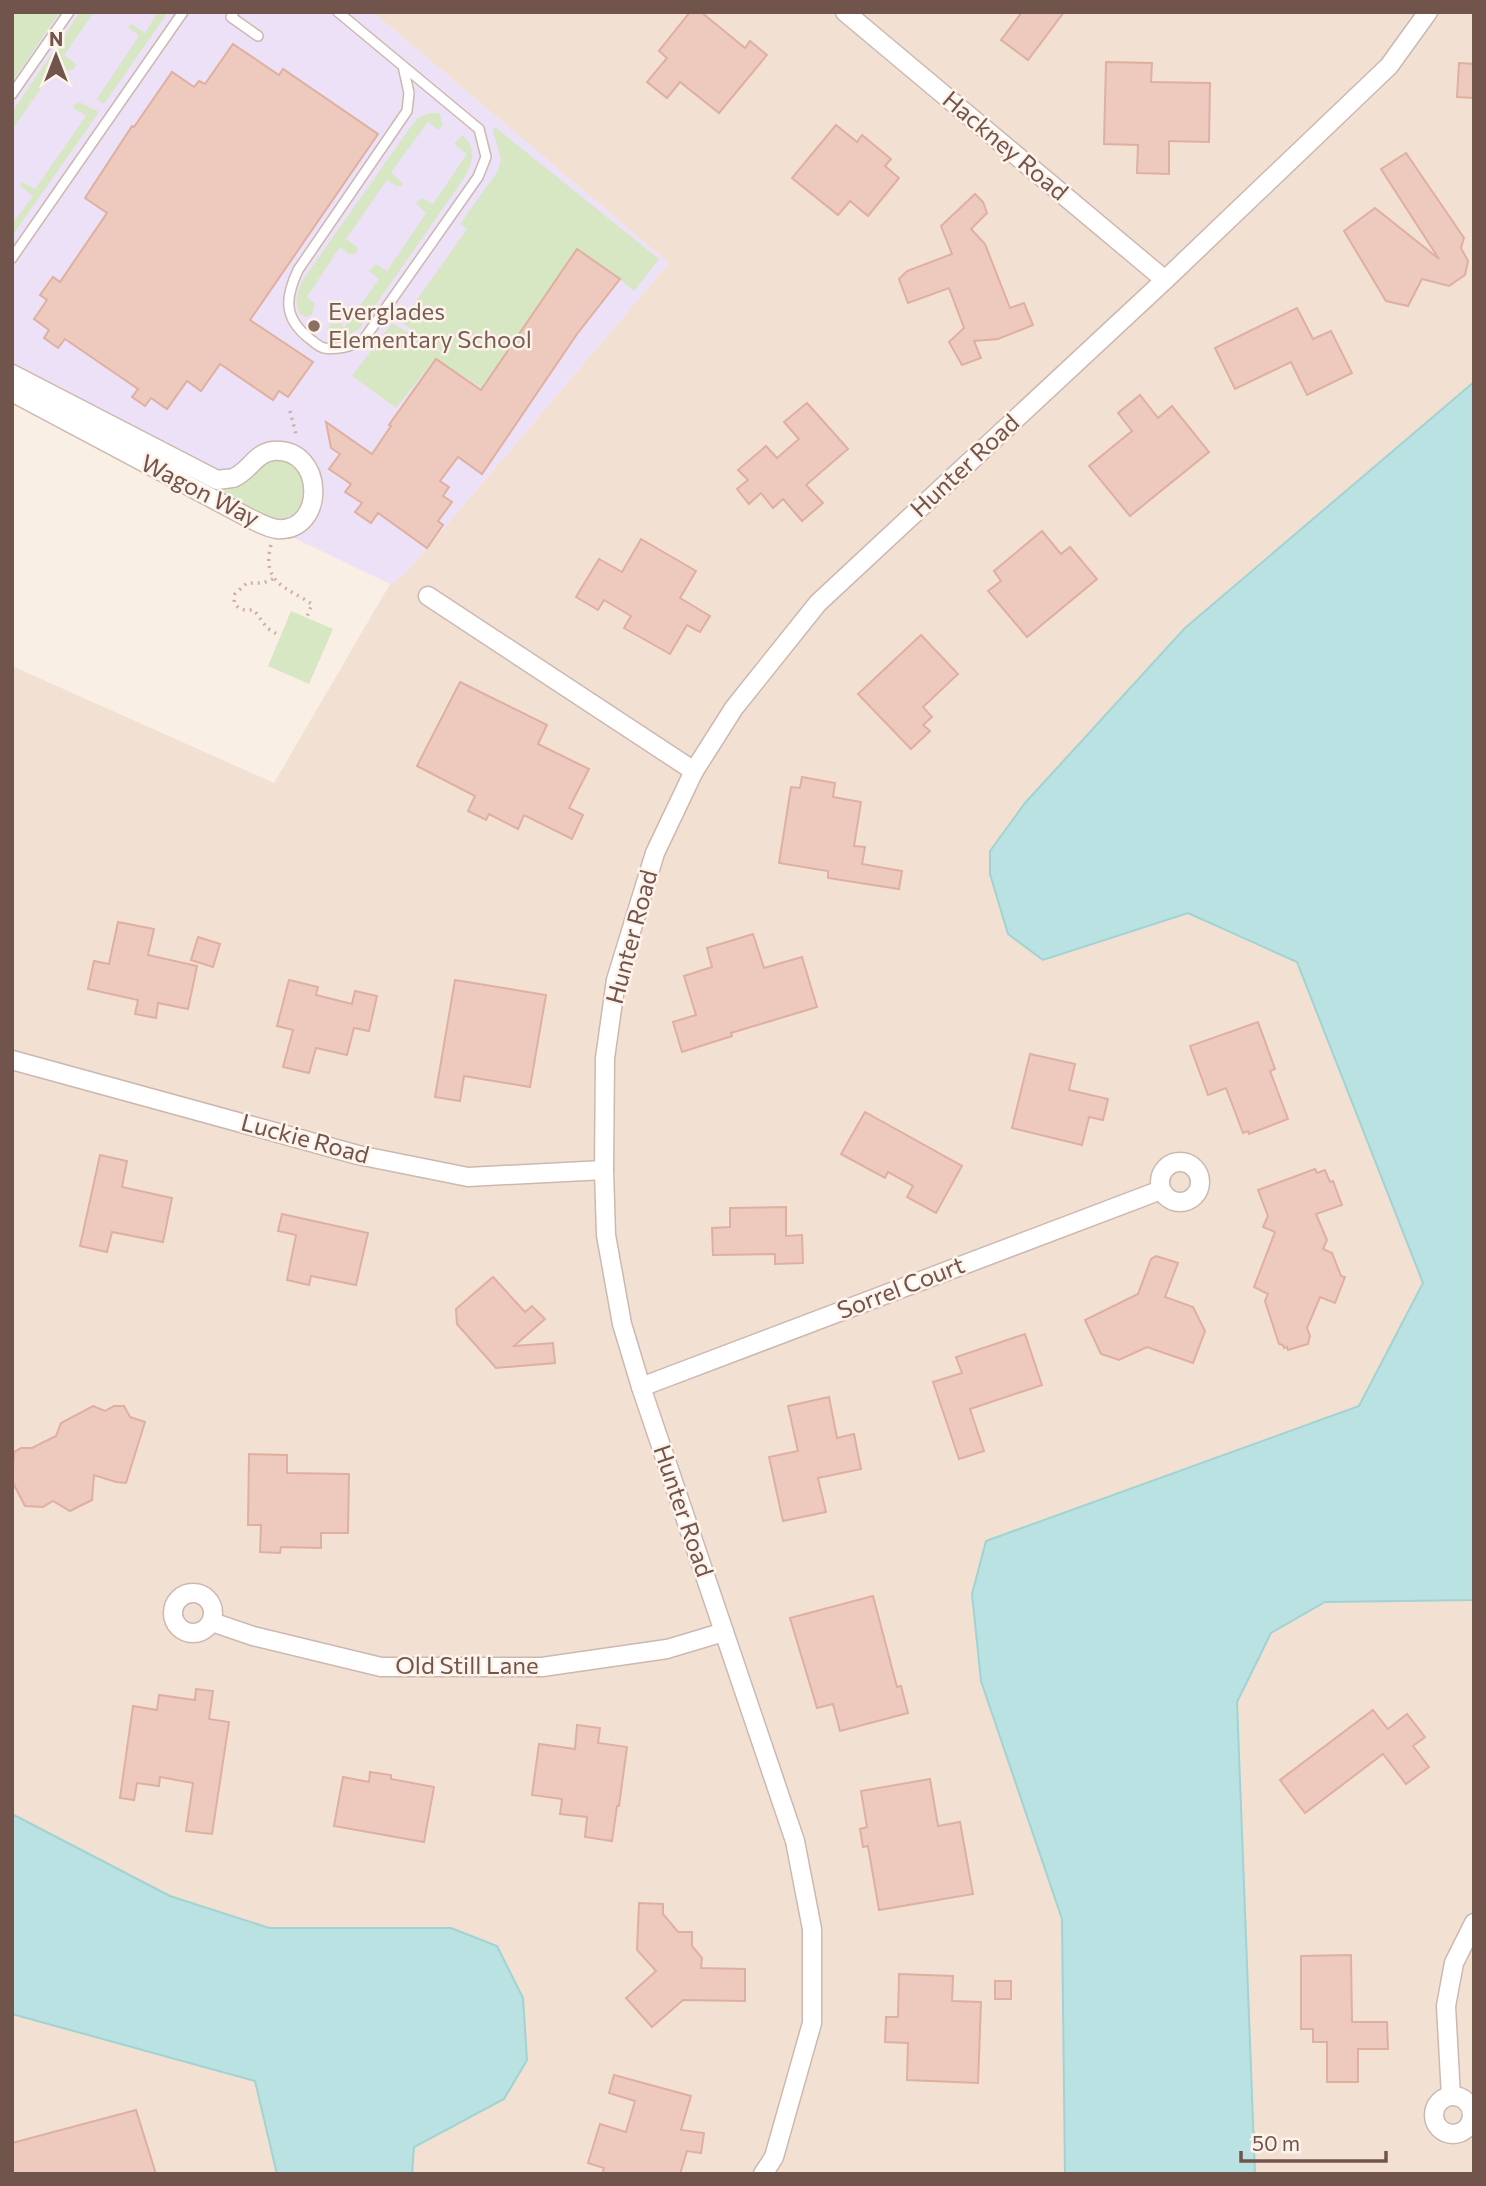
<svg xmlns="http://www.w3.org/2000/svg" width="1486" height="2186" viewBox="0 0 1486 2186" font-family="Commissioner,sans-serif">
<rect width="100%" height="100%" fill="#faefe5"/>
<!-- residential -->
<polygon fill="#f2e0d3" points="373,12 1474,12 1474,2174 12,2174 12,666 274,783 390,584 405,574 669,263"/>
<!-- education -->
<polygon fill="#ece1f7" points="26,12 373,12 669,263 405,574 390,584 219,502 204,482 12,389 12,32"/>
<!-- green -->
<g fill="#d7e7c4">
<polygon points="60,12 12,82 12,13"/>
<polygon points="80,12 94,12 64,55 76,64 73,70 67,70 58,64 12,130 12,112"/>
<polygon points="158,12 168,12 104,104 97,99 139,36 128,27 131,24 145,33"/>
<polygon points="79,102 99,112 12,236 12,224 33,196 20,186 22,182 35,189 86,116 74,108 74,105"/>
<polygon points="430,113 439,113 443,126 438,130 428,122 391,172 402,183 402,186 396,186 387,180 346,239 358,248 355,254 349,254 340,247 307,297 315,304 312,315 306,317 299,313 296,299 302,281 409,129 418,118"/>
<polygon points="495,127 659,259 634,291 620,279 577,250 482,388 436,359 437,356 396,408 352,376 392,323 439,352 440,350 401,322 467,229 460,224 498,171 501,159 493,130"/>
<path d="M463 135C478 151 473 163 462 181L358 330 344 337 330 335 327 330 330 324 341 323 344 328 379 279 369 271 376 264 387 271 426 213 416 203 421 198 433 204 467 154 454 144Z"/>
<path d="M278 459C318 467 313 522 270 519L221 492V487L268 460Z"/>
<polygon points="291,611 333,629 309,684 268,666"/>
</g>
<!-- water -->
<g fill="#bbe2e2" stroke="#a1d3d3" stroke-width="2">
<polygon points="1474,382 1474,1600 1325,1602 1271,1633 1237,1702 1255,2174 1065,2174 1062,1919 981,1681 972,1594 986,1541 1359,1406 1423,1283 1297,962 1188,913 1043,960 1008,934 990,874 990,851 1025,803 1185,628"/>
<polygon points="12,1814 170,1896 269,1928 451,1928 497,1946 523,1998 527,2060 504,2099 414,2147 412,2174 277,2174 255,2081 12,2014"/>
</g>
<!-- building -->
<g fill="#eecabe" stroke="#dfafa0" stroke-width="2">
<polygon points="690,12 701,12 745,48 750,41 767,55 719,113 680,82 667,98 647,82 667,58 659,51"/>
<polygon points="1022,12 1064,12 1028,60 1001,40"/>
<polygon points="233,44 279,75 283,69 378,134 250,320 313,362 288,397 279,391 273,400 220,364 201,391 187,381 167,409 151,398 145,406 132,397 138,389 65,339 58,348 44,338 49,330 34,319 47,300 40,295 53,277 60,282 107,213 85,198 132,126 134,127 172,72 194,87 199,81 205,84"/>
<polygon points="1106,62 1152,63 1151,82 1210,83 1209,142 1169,141 1169,174 1137,173 1138,145 1104,144"/>
<polygon points="1459,63 1474,64 1474,98 1457,97"/>
<polygon points="836,125 857,142 862,135 891,159 885,166 899,178 868,216 850,201 838,215 792,178"/>
<polygon points="1406,153 1464,238 1461,248 1468,261 1465,275 1449,286 1422,279 1408,306 1386,301 1344,231 1375,208 1439,259 1381,169"/>
<polygon points="975,194 983,202 987,213 971,229 985,244 1010,308 1024,303 1033,325 998,339 974,341 981,358 962,365 949,342 964,328 949,288 908,303 899,279 907,271 952,254 941,226"/>
<polygon points="577,249 620,279 577,334 482,474 458,457 440,481 449,487 443,496 452,502 438,521 443,525 427,548 378,513 371,523 355,512 362,503 345,492 351,484 329,469 340,454 331,448 326,422 372,454 391,426 389,425 436,359 481,390"/>
<polygon points="1297,308 1313,339 1331,331 1352,373 1307,395 1291,362 1235,389 1215,348"/>
<polygon points="1140,395 1158,418 1172,406 1209,452 1130,516 1089,466 1132,431 1118,413"/>
<polygon points="807,403 848,449 806,485 823,503 802,521 783,499 773,508 761,493 749,504 737,489 748,480 738,470 766,446 777,458 799,439 784,422"/>
<polygon points="1042,531 1061,554 1070,547 1097,579 1027,637 988,591 1001,581 994,571"/>
<polygon points="641,539 696,571 680,598 710,616 700,632 687,625 670,654 624,628 631,616 604,600 598,610 576,597 599,559 622,572"/>
<polygon points="921,635 958,674 923,707 932,717 923,725 930,731 911,749 858,694"/>
<polygon points="460,682 547,725 538,744 589,769 569,808 583,815 572,839 524,815 518,829 489,814 486,820 468,811 475,796 417,766"/>
<polygon points="802,777 835,783 833,797 861,802 854,846 865,847 862,864 902,871 899,889 828,878 828,871 779,863 791,787 800,788"/>
<polygon points="118,922 154,929 148,955 197,966 188,1009 158,1003 156,1018 135,1014 138,1000 88,989 94,961 109,964"/>
<polygon points="753,934 764,968 802,957 817,1007 731,1033 732,1036 682,1052 673,1022 696,1015 684,976 712,967 707,948"/>
<polygon points="198,937 220,944 213,967 191,960"/>
<polygon points="289,980 318,987 316,995 352,1004 355,991 377,996 369,1031 354,1028 347,1055 316,1048 309,1073 283,1067 293,1030 277,1026"/>
<polygon points="455,980 546,995 530,1087 464,1076 460,1101 435,1097"/>
<polygon points="1258,1022 1275,1069 1270,1071 1288,1119 1249,1134 1248,1131 1243,1133 1226,1088 1208,1095 1190,1046"/>
<polygon points="1030,1054 1075,1064 1069,1090 1108,1099 1103,1120 1089,1117 1082,1145 1012,1128"/>
<polygon points="865,1112 962,1166 936,1213 907,1197 913,1186 888,1172 885,1178 841,1154"/>
<polygon points="100,1155 127,1161 122,1187 172,1198 163,1242 112,1232 107,1252 80,1246"/>
<polygon points="1315,1169 1317,1173 1325,1170 1330,1182 1333,1181 1342,1205 1316,1214 1327,1240 1323,1249 1332,1253 1341,1276 1345,1277 1335,1303 1320,1297 1307,1328 1310,1336 1308,1344 1288,1350 1287,1347 1284,1348 1283,1345 1279,1344 1265,1301 1268,1294 1254,1287 1275,1232 1263,1227 1268,1216 1258,1190"/>
<polygon points="786,1207 786,1236 802,1235 803,1263 775,1264 775,1254 713,1255 712,1228 730,1227 730,1208"/>
<polygon points="282,1214 368,1233 356,1285 311,1276 309,1285 287,1280 296,1235 278,1231"/>
<polygon points="1156,1256 1178,1263 1165,1297 1193,1307 1205,1331 1193,1363 1147,1347 1119,1360 1101,1354 1085,1320 1138,1294 1151,1259"/>
<polygon points="493,1277 525,1312 532,1306 545,1319 514,1346 553,1343 555,1363 496,1368 457,1324 456,1309"/>
<polygon points="1025,1334 1042,1385 970,1409 984,1451 959,1459 933,1382 962,1373 956,1357"/>
<polygon points="829,1397 837,1438 854,1434 861,1469 818,1478 826,1512 783,1521 769,1457 798,1451 788,1406"/>
<polygon points="93,1406 105,1411 114,1406 124,1406 130,1417 145,1422 126,1483 116,1482 94,1475 92,1500 70,1511 53,1501 43,1507 25,1506 12,1481 14,1452 21,1448 32,1448 56,1436 61,1423"/>
<polygon points="249,1454 287,1455 287,1473 349,1474 348,1533 321,1533 321,1548 281,1547 280,1553 260,1552 261,1525 248,1525"/>
<polygon points="873,1596 897,1687 901,1686 908,1713 840,1731 833,1704 817,1708 790,1618"/>
<polygon points="196,1689 213,1691 209,1719 229,1722 212,1834 186,1831 193,1783 160,1777 159,1786 137,1783 134,1800 120,1798 133,1706 157,1710 159,1695 195,1700"/>
<polygon points="1373,1710 1388,1729 1407,1714 1425,1737 1413,1746 1429,1767 1406,1784 1383,1754 1305,1813 1280,1780"/>
<polygon points="577,1725 600,1728 598,1743 627,1747 619,1806 617,1806 612,1841 585,1837 587,1817 560,1814 562,1799 532,1795 539,1744 575,1749"/>
<polygon points="370,1772 391,1775 391,1779 434,1787 424,1842 334,1826 343,1777 369,1782"/>
<polygon points="930,1779 938,1826 960,1822 973,1894 879,1910 868,1846 863,1847 860,1829 867,1827 861,1791"/>
<polygon points="639,1903 663,1904 663,1914 678,1932 692,1932 692,1946 702,1958 701,1968 745,1969 745,2001 683,2000 652,2027 626,1998 656,1971 637,1950"/>
<polygon points="1351,1955 1352,2022 1387,2022 1388,2049 1358,2049 1358,2082 1327,2082 1327,2042 1313,2042 1313,2029 1301,2029 1301,1956"/>
<polygon points="899,1974 953,1976 952,2001 981,2002 978,2083 907,2080 908,2043 885,2042 886,2017 898,2017"/>
<rect x="995" y="1981" width="16" height="18"/>
<polygon points="614,2075 691,2096 681,2130 704,2133 701,2153 687,2151 680,2174 602,2174 604,2168 588,2163 600,2124 626,2132 635,2101 609,2093"/>
<polygon points="136,2110 156,2174 12,2174 12,2143"/>
</g>
<g fill="none" stroke-linecap="round" stroke-linejoin="round">
<defs>
<g id="service">
<polyline points="234,12 231,17 258,36"/>
<path d="M338 12 479 129 486 157 478 177 362 342C350 346 337 350 324 348 319 347 314 342 310 339 283 318 285 298 298 270L407 111 409 93 403 66"/>
<polyline points="12,94 69,12"/>
<polyline points="12,258 183,12"/>
</g>
<g id="minor">
<polyline points="845,12 1165,280"/>
<path d="M12 374 217 480C222 479 228 479 233 478 249 472 255 453 273 451 326 447 326 533 277 529 267 528 256 521 247 517L12 392"/>
<polyline points="428,596 694,771"/>
<polyline points="12,1060 358,1155 468,1177 604,1170"/>
<circle cx="1180" cy="1182" r="20"/>
<polyline points="641,1387 1161,1190"/>
<circle cx="193" cy="1613" r="20"/>
<polyline points="212,1622 253,1636 381,1667 542,1667 667,1649 724,1632"/>
<polyline points="1451,2096 1446,2006 1454,1963 1474,1923"/>
<circle cx="1453" cy="2115" r="19"/>
<polyline points="763,2174 774,2157 812,2023 812,1929 795,1841 641,1387 622,1324 606,1235 604,1170 605,1058 616,980 655,853 694,771 734,708 818,603 1165,280 1389,66 1428,12"/>
</g>
</defs>
<!-- service casing -->
<use href="#service" stroke="#cdb8af" stroke-width="12"/>
<!-- minor casing -->
<use href="#minor" stroke="#cdb8af" stroke-width="21"/>
<!-- path -->
<g stroke="#d3aea1" stroke-width="3.5" stroke-dasharray="2 5" stroke-linecap="butt">
<polyline points="290,411 297,438"/>
<path d="M271 545C261 583 286 587 312 604L307 617"/>
<path d="M273 579 263 583H247L235 594 234 602C239 611 245 610 254 610L267 628 280 636"/>
</g>
<!-- service -->
<use href="#service" stroke="#fff" stroke-width="9"/>
<!-- minor -->
<use href="#minor" stroke="#fff" stroke-width="18"/>
</g>
<!-- markers -->
<circle fill="#8d6e63" stroke="#fef3ea" stroke-width="2.5" cx="314" cy="326" r="7"/>
<g text-anchor="middle" stroke-width="5" stroke-linejoin="round" paint-order="stroke">
<!-- street labels -->
<g font-size="24" fill="#71544c" stroke="#fef3ea">
<text transform="translate(1005 146) rotate(40)" y="8">Hackney Road</text>
<text transform="translate(965 466) rotate(-43)" y="8">Hunter Road</text>
<text transform="translate(200 491) rotate(27)" y="8">Wagon Way</text>
<text transform="translate(632 937) rotate(-75)" y="8">Hunter Road</text>
<text transform="translate(305 1139) rotate(15)" y="8">Luckie Road</text>
<text transform="translate(901 1288) rotate(-21)" y="8">Sorrel Court</text>
<text transform="translate(683 1511) rotate(71)" y="8">Hunter Road</text>
<text x="467" y="1674">Old Still Lane</text>
</g>
<!-- education labels -->
<g font-size="24" fill="#785e54" stroke="#fef3ea" text-anchor="start">
<text x="328" y="320">Everglades<tspan x="328" dy="28">Elementary School</tspan></text>
</g>
</g>
<!-- border -->
<rect width="1486" height="2186" fill="none" stroke="#71544c" stroke-width="28"/>
<!-- north arrow -->
<g transform="translate(56 56)" stroke="#fef3ea" stroke-width="5" paint-order="stroke">
<path d="M0-5L12 26L0 18L-12 26Z" fill="#71544c"/>
<text y="-10" font-size="19" font-weight="bold" text-anchor="middle" fill="#71544c">N</text>
</g>
<!-- scale -->
<path d="M1241 2151v10h145v-10" fill="none" stroke="#71544c" stroke-width="3.5"/>
<text x="1252" y="2151" font-size="21" fill="#71544c" stroke="#fef3ea" stroke-width="5" paint-order="stroke">50 m</text>
</svg>
